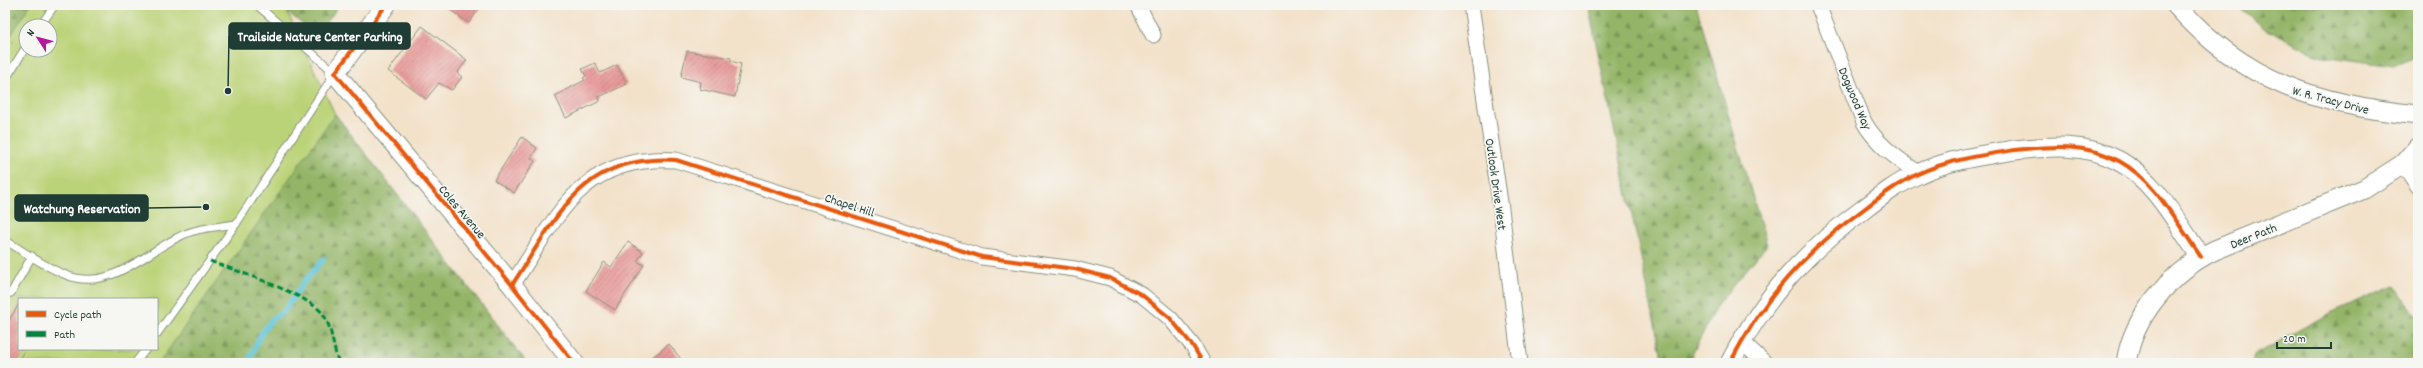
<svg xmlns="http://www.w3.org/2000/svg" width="2423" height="368" viewBox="0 0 2423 368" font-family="Dekko,sans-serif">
<defs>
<pattern id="forest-firs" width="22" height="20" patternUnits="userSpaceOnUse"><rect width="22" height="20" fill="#94b568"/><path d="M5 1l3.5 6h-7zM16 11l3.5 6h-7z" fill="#789456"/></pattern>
<pattern id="building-hatch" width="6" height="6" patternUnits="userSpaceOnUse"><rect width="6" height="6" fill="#e79695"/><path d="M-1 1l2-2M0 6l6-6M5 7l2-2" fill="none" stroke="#bb7c7a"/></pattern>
</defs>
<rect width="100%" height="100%" fill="#f6f6f2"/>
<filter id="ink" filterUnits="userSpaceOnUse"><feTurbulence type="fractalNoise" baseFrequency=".025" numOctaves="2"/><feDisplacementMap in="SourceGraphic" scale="8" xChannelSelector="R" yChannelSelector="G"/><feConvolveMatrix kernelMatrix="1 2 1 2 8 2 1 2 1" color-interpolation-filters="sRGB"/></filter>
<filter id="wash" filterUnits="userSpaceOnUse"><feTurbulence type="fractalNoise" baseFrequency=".012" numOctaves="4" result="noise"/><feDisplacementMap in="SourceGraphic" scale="16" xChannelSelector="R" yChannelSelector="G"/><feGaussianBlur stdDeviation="0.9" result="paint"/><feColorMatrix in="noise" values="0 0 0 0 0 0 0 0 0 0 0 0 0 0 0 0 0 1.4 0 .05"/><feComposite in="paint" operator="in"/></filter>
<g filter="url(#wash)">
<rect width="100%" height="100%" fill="#f3e2ca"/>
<!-- green -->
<path fill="#bbd378" stroke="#6d8856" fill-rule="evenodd" d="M5 5H284L335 114 527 363H5ZM26 26H50V50H26ZM19 299H157V349H19Z"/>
<!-- forest -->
<g fill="url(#forest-firs)" stroke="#5a794e">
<polygon points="5,5 30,5 5,45"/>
<polygon points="279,5 339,5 317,36"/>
<polygon points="1588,5 1696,5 1767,245 1717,305 1688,363 1663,363"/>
<polygon points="2237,5 2418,5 2418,56 2393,66 2316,55 2264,28"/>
<polygon points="335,114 527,363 159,363"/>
<polygon points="2395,285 2418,319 2418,363 2252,363 2254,355 2328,314"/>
</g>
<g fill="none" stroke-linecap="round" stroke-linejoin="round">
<!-- stream -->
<polyline stroke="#5bc3d8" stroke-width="5.5" points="248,363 260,336 271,320 285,310 303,283 324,259"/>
</g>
<g id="blocks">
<!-- building -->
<g fill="url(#building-hatch)">
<polygon points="443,5 482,5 469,23"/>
<polygon points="422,26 467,60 457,73 462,77 452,90 439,83 426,99 388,71"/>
<polygon points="687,51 731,58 731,61 741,64 735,97 700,89 701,82 681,77"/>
<polygon points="595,63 600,73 617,65 627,84 599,97 600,101 566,118 555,96 585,80 583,78 586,76 582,69"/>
<polygon points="522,137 537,148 531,158 535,161 514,193 494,180"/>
<polygon points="628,242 643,252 637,261 644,265 615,310 586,291 604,262 611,267"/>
<polygon points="19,304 19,349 26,349 18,363 5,363 5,327"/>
<polygon points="669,344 684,363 645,363"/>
</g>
</g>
</g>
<g filter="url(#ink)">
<use href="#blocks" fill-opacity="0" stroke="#89907f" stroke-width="1"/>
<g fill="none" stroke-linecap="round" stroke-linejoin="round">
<defs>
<g id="service">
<polyline points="40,26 55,5"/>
<polyline points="5,80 26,47"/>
<path d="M5 240C24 252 45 267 66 275 111 293 147 250 185 234 200 227 219 227 236 224"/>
<polyline points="5,294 11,293 32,256"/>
<polyline points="157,334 236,224 335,73 257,5"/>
<polyline points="135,363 146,349"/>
</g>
<g id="minor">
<polyline points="1138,5 1153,35"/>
<polyline points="1471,5 1501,209 1520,363"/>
<path d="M1818 5 1864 122C1877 145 1897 158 1918 173"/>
<polyline points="2403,164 2418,186"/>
<path d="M512 285C558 216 581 154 676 160L982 257 1075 269 1110 278 1142 295 1170 318 1193 346 1203 363"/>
<polyline points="1741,341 1765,363"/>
</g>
<g id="tertiary">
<polyline points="386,5 335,73 512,285 574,363"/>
<path d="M2176 5C2244 83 2319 105 2418 115"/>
<path d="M1730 363C1764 297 1804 253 1864 209 1881 196 1898 183 1918 174 1947 160 1983 155 2015 150 2050 146 2086 143 2119 161 2156 181 2177 224 2201 257"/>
<path d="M2126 363C2133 315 2173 270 2215 250L2364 189 2403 164 2418 147"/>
</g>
</defs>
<!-- service casing -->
<use href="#service" stroke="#89907f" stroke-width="9"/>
<!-- minor casing -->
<use href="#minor" stroke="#89907f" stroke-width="17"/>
<!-- tertiary casing -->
<use href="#tertiary" stroke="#89907f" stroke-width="21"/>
<!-- path -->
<polyline stroke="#89907f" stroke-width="2.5" stroke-dasharray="1 3" stroke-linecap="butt" points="5,38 13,43"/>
<!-- service -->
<use href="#service" stroke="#fff" stroke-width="7"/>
<!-- minor -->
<use href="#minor" stroke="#fff" stroke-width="15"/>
<!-- tertiary -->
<use href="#tertiary" stroke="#fff" stroke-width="19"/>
<!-- quiet -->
<path stroke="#00873e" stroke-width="3" stroke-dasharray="6 3" stroke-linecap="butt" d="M210 261C234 270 310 295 323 314 333 329 332 347 339 363"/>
<defs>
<g id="cycleway">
<polyline points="386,5 335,73 512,285 574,363"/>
<path d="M512 285C558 216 581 154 676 160L982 257 1075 269 1110 278 1142 295 1170 318 1193 346 1203 363"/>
<path d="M1730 363C1764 297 1804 253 1864 209 1881 196 1898 183 1918 174 1947 160 1983 155 2015 150 2050 146 2086 143 2119 161 2156 181 2177 224 2201 257"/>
</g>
</defs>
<!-- cycleway casing -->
<use href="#cycleway" stroke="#f6f6f2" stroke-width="6"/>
<!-- cycleway -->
<use href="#cycleway" stroke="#e8590c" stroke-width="4"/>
</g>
</g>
<g text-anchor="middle" stroke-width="3.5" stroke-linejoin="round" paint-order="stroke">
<!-- street labels -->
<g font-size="13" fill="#1f3d34" stroke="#f6f6f2">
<text transform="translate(1856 98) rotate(67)" y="5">Dogwood Way</text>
<text transform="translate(2331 99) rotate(15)" y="5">W. R. Tracy Drive</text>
<text transform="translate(1497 184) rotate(82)" y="5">Outlook Drive West</text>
<text transform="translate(850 204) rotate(18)" y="5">Chapel Hill</text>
<text transform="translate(463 211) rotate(50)" y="5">Coles Avenue</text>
<text transform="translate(2253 235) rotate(-22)" y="5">Deer Path</text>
</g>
</g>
<!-- callouts -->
<path fill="none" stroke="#1f3d34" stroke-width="1.5" d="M228 91L229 36M206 207L148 208"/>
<g fill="#1f3d34" stroke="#f6f6f2" stroke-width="1.5">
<circle cx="228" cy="91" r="4"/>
<circle cx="206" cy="207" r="4"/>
</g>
<g fill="#1f3d34" stroke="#1f3d34" stroke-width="1.5">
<rect x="229" y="23" width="181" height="26" rx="4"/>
<rect x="15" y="195" width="133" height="26" rx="4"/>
</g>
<g font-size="14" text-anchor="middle" font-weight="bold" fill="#fff">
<text x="320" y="41">Trailside Nature Center Parking</text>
<text x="82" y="213">Watchung Reservation</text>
</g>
<!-- margin -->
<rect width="2423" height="368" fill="none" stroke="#f6f6f2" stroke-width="20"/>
<!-- legend -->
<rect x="18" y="298" width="140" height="52" fill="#f6f6f2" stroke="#a0aca6"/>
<rect x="26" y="311" width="20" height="6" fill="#e8590c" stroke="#a0aca6"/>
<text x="54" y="318" font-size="12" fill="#1f3d34">Cycle path</text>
<rect x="26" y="331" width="20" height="6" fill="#00873e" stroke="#a0aca6"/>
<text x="54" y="338" font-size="12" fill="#1f3d34">Path</text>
<!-- north arrow -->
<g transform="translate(38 38) rotate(306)"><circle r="19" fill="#f6f6f2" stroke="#a0aca6"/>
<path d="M0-3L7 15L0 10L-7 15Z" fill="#b5179e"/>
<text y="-6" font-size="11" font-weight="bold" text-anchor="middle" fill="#1f3d34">N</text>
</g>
<!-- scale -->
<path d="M2277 342v6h54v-6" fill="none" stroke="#1f3d34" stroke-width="2"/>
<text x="2283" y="342" font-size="12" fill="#1f3d34" stroke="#f6f6f2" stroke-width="3" paint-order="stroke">20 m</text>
</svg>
